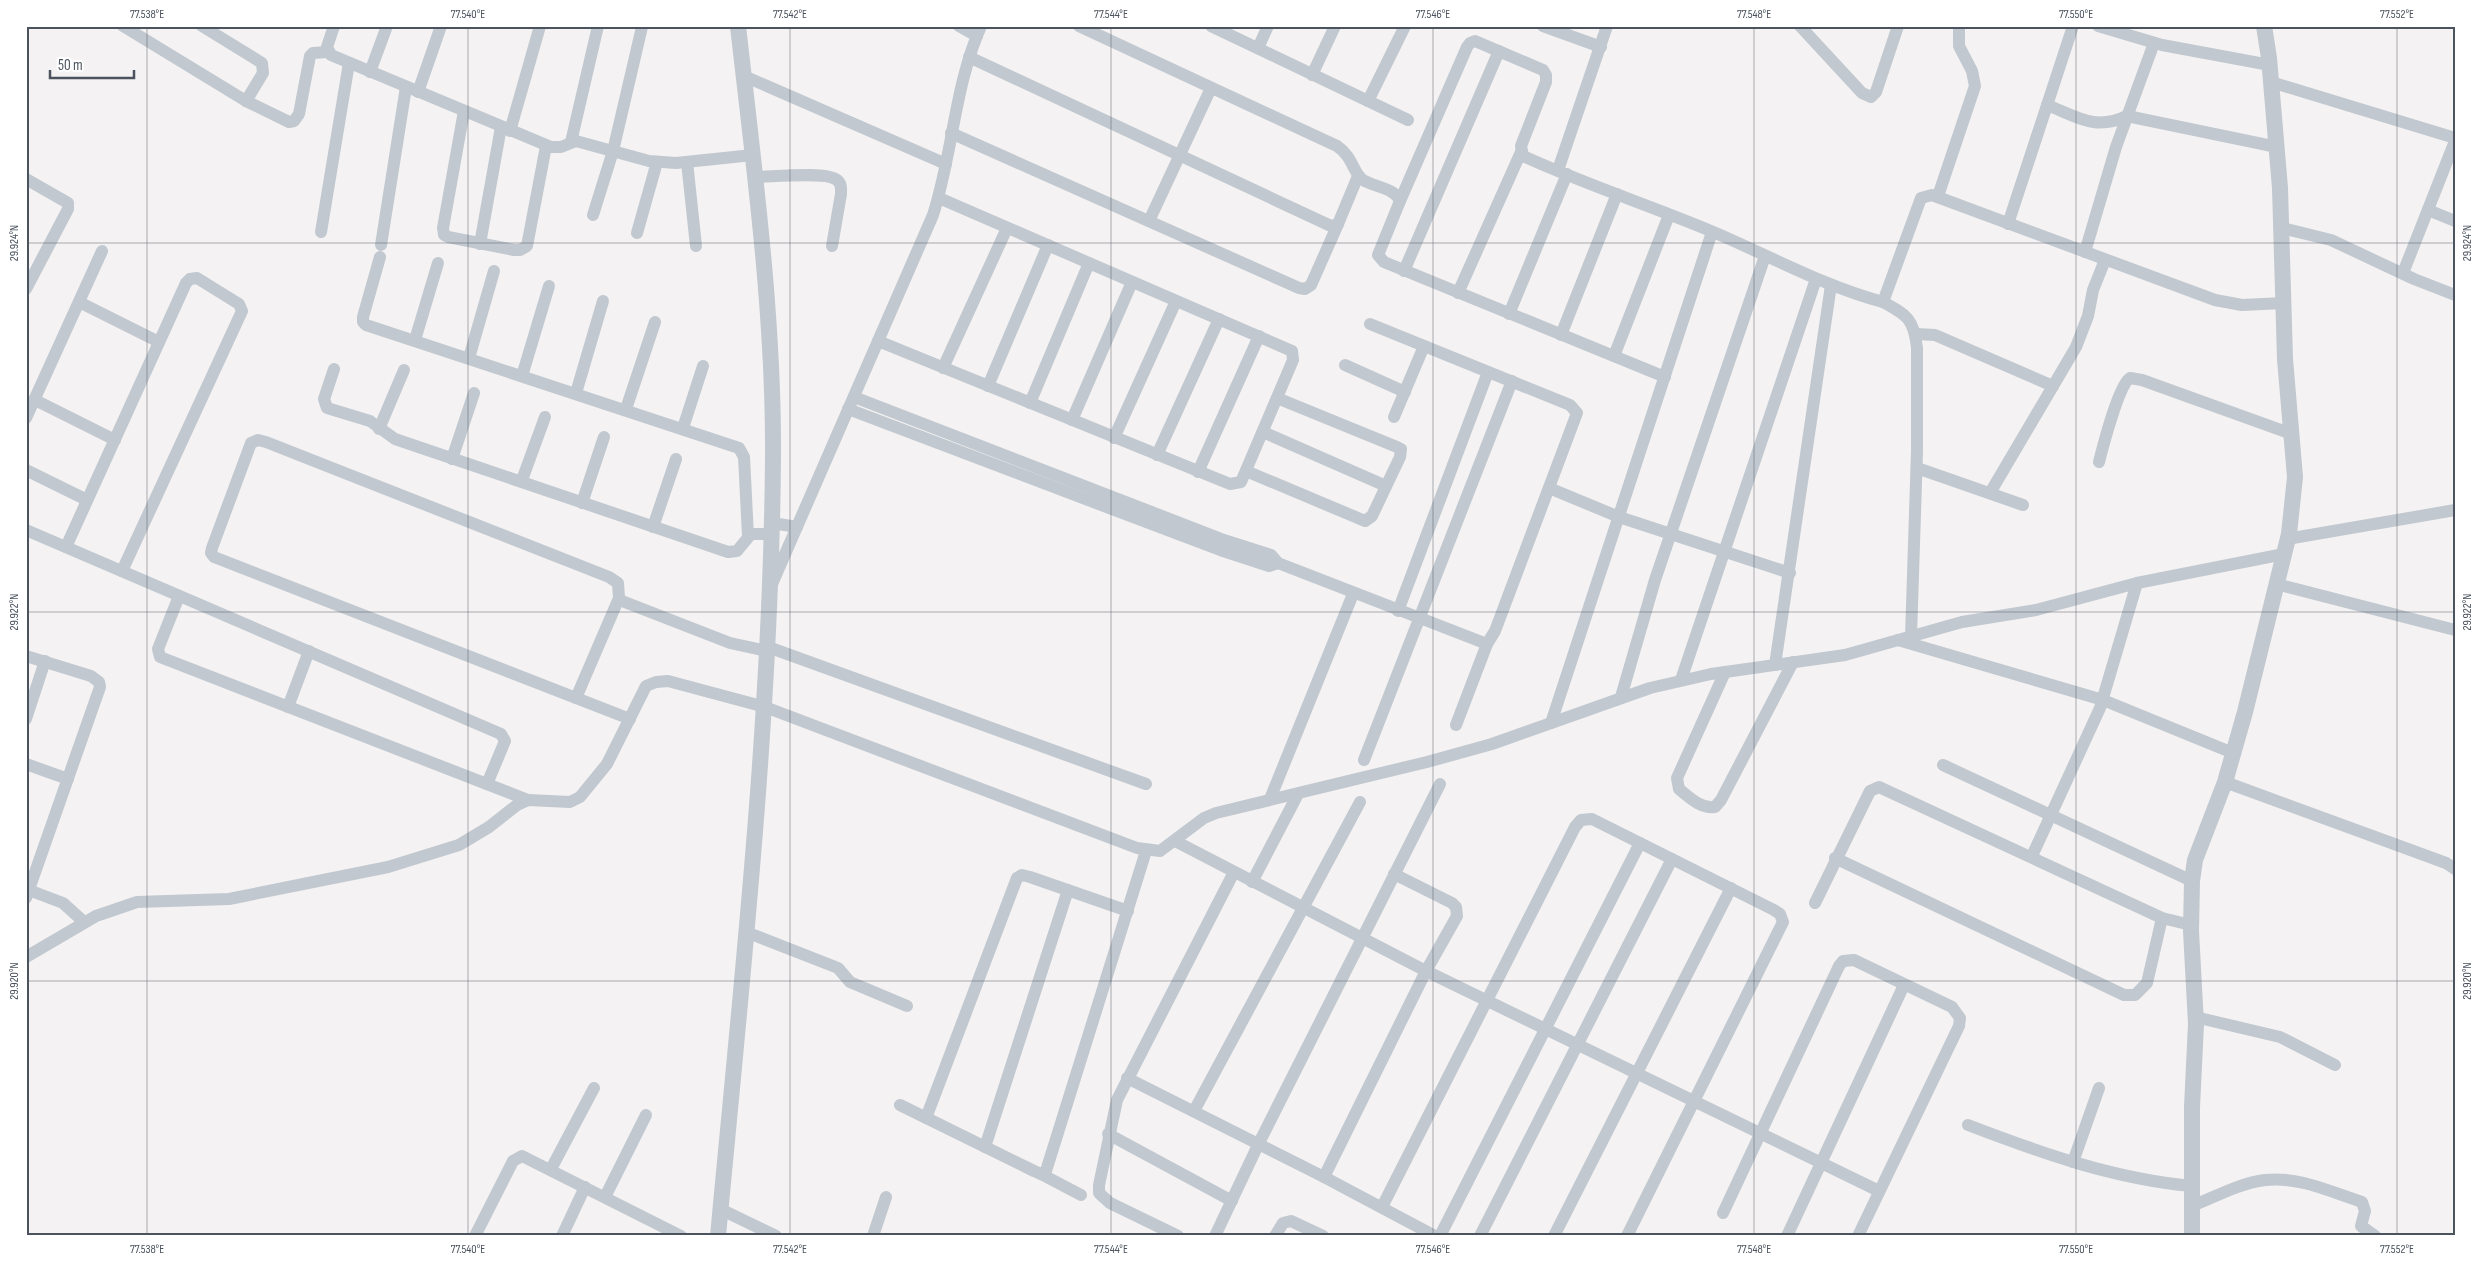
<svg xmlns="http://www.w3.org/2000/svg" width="2481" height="1262" viewBox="0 0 2481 1262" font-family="'Sofia Sans Condensed',sans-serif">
<rect width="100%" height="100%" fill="#f4f2f2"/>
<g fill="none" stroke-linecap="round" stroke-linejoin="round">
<!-- minor -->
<g stroke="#c1c8cf" stroke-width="12">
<polyline points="123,26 246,101 289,122 294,121 299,114 310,56 313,53 328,52"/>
<polyline points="202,26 262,63 263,73 246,101"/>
<polyline points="334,26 327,47 331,55 551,147 561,147 576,141 649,161 676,163 753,155"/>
<polyline points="959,26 977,36"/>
<path d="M1079 26 1337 146C1353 157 1353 173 1363 180 1374 187 1395 188 1400 201L1378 255 1384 262 1665 377"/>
<polyline points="1211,26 1408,120"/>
<polyline points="1543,26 1601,47"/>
<polyline points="1800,26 1862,93 1871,97 1876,92 1898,26"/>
<polyline points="2098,26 2162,45 2270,65"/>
<polyline points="1258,48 1268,26"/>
<polyline points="969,57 1331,226 1338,224 1358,176"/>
<polyline points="370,72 387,26"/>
<polyline points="1312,75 1335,26"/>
<polyline points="744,76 946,164"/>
<polyline points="2271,82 2455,138"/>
<polyline points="418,92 441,26"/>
<polyline points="1368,101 1405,26"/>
<path d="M2047 105C2078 117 2095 131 2127 116L2277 147"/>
<polyline points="464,111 443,228 444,235 448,237 514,250 520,250 527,246 546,146"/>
<polyline points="510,131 540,26"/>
<polyline points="951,133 1299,288 1305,289 1311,285 1338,224"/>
<polyline points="571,142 598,26"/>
<polyline points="687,162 696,246"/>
<polyline points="1558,170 1607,26"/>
<path d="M755 177C771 177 826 171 837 180 842 184 841 189 841 194L832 246"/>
<polyline points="26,179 68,203 68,209 26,289"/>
<polyline points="1938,196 1975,86 1972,71 1959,46 1959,26"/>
<path d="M1400 201 1467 47 1470 43 1475 41 1543 70 1546 75V82L1521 146 1523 156C1584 184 1649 205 1711 231 1768 255 1823 286 1883 302L1921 198 1932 195 2215 300 2242 305 2284 303"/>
<polyline points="2428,210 2455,221"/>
<polyline points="593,215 613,151 642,27"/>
<polyline points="1149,221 1211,88"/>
<polyline points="2008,224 2073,26"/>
<polyline points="2282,228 2331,240 2414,279 2455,295"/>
<polyline points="321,232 349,63"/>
<polyline points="637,233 657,162"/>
<polyline points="480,244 501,127"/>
<polyline points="381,245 406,87"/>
<polyline points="2085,252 2116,147 2154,43"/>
<polyline points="380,257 363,317 363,322 366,325 739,448 744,457 748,536"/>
<polyline points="1404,271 1499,51"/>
<polyline points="2403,273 2455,141"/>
<polyline points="1458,293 1521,152"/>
<polyline points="79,302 159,342"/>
<path d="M1883 302C1907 315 1914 319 1917 348V451L1911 637"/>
<polyline points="1509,314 1567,174"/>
<polyline points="1916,334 1935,335 2053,386"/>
<polyline points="1561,335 1617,194"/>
<polyline points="415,340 438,263"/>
<polyline points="878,341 1230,484 1241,482 1293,360 1292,351 939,198"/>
<polyline points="1614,356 1669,215"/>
<polyline points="469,358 494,271"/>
<polyline points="1345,365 1405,392"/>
<polyline points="943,368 1007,228"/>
<polyline points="334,369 324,399 327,408 370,421 395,439 728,552 737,551 751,534 771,534"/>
<polyline points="522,376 549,286"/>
<polyline points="988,386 1048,245"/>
<polyline points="576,393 603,301"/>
<polyline points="854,397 1224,540 1271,555 1278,563 1487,644 1495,631 1577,413 1570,405 1370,324"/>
<polyline points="35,400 115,440"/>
<polyline points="1030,403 1089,263"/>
<polyline points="626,409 655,322"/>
<polyline points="848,409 1220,550 1269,566 1278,563"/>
<polyline points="1394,417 1424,346"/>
<polyline points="26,418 102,251"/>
<polyline points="1072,420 1132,282"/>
<polyline points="683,428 703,366"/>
<polyline points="379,429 404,370"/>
<polyline points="1263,432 1386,486"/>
<polyline points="1114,438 1176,301"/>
<polyline points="1157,455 1219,319"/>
<polyline points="452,459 474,393"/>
<path d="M2099 462C2103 446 2119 385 2130 378L2142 380 2292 434"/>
<polyline points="1917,468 2023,505"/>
<polyline points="26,470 87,500"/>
<polyline points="1246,471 1365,521 1372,516 1400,457 1401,449 1397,447 1277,398"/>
<polyline points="1198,472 1259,336"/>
<polyline points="522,480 545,417"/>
<polyline points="1549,488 1619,517 1790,573"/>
<polyline points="1990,493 2076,347 2088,316 2093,290 2105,260"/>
<polyline points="582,503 604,437"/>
<polyline points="772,523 797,527"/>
<polyline points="653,527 676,459"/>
<polyline points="26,530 501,734 505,741 487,784"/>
<polyline points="2287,539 2455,510"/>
<polyline points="66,547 186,283 190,279 197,278 239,304 242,311 122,571"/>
<path d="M772 584 933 215C953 153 954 87 981 26"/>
<polyline points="2276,584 2455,630"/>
<polyline points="179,596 158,649 160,657 528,800"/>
<polyline points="1398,611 1488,372"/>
<polyline points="1898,640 2103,700 2233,753"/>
<polyline points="768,647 1146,784"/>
<polyline points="26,656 91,676 99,682 100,687 26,898"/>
<polyline points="1775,665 1831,285"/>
<path d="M1725 672 1677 778 1679 789C1689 797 1701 809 1715 807L1721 800 1793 662"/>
<polyline points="1681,680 1816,279"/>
<polyline points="1621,697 1655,580 1765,256"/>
<polyline points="576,698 619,598"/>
<polyline points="288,707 309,651"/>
<polyline points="26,719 45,661"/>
<polyline points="630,719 214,557 211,553 212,548 251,443 258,440 266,442 609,577 618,583 619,598 622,601 730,643 767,651"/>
<polyline points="1551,723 1712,232"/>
<polyline points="1456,725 1487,644"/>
<polyline points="1364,760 1512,381"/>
<polyline points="26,764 68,779"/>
<polyline points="1943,765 2192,881"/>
<polyline points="2225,782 2446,863 2455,869"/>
<polyline points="1270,799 1353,594"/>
<polyline points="1175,841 1426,971 1879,1191"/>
<polyline points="2032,856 2100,708 2137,583"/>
<polyline points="1835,858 2124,995 2135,995 2147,983 2162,918"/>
<polyline points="1252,882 1298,794"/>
<polyline points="26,889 63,903 84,922"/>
<polyline points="1815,903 1870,791 1879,787 2162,918 2191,925"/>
<polyline points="746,932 838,968 850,982 907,1006"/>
<polyline points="26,957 96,916 137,902 229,899 388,867 459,845 489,827 517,805 528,800 570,802 580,797 607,764 646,686 656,682 668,681 765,707 1137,848 1160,851 1204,818 1216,813 1427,762 1492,744 1650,688 1711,674 1845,655 1962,622 2036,610 2137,583 2284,554"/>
<polyline points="2195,1017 2280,1037 2335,1065"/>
<polyline points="1127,1078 1324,1177 1435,1236"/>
<polyline points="900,1105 1034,1171 1041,1174 1046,1171 1146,851"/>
<polyline points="1194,1111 1360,802"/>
<polyline points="926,1118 1017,878 1022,875 1030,877 1128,911"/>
<path d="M1968 1125C2041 1153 2114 1179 2192 1186"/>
<polyline points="1108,1134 1232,1201"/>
<polyline points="985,1147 1068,890"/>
<polyline points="2073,1162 2099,1088"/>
<polyline points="551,1169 594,1088"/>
<polyline points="1041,1174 1081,1195"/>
<polyline points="1324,1177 1426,971 1457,916 1456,907 1452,903 1394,874"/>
<polyline points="605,1197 646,1115"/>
<path d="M2192 1206C2215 1197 2240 1183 2265 1180 2298 1176 2331 1192 2362 1202L2365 1211 2361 1226 2375 1236"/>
<polyline points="1382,1207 1575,827 1581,820 1592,819 1774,910 1780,914 1783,922 1627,1236"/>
<polyline points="720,1209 776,1236"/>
<polyline points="1723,1213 1839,966 1843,961 1854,960 1952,1007 1960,1018 1959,1026 1858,1236"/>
<polyline points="475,1236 513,1161 522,1156 681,1236"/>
<polyline points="562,1236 585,1187"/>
<polyline points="873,1236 886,1197"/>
<polyline points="1178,1236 1110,1203 1099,1193 1099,1185 1117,1100 1234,872"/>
<polyline points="1215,1236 1258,1145 1440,784"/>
<polyline points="1275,1236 1283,1223 1291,1221 1323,1236"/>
<polyline points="1440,1236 1640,843"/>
<polyline points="1480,1236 1672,859"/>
<polyline points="1554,1236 1731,888"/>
<polyline points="1787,1236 1904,985"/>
</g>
<!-- tertiary -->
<g stroke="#c1c8cf" stroke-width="16">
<path d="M718 1236C742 977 771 718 773 458 774 314 754 169 738 26"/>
<polyline points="2192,1236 2192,1107 2196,1024 2191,931 2192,881 2195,860 2225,782 2245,712 2289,534 2295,477 2285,359 2280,188 2269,58 2264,26"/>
</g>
</g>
<!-- ticks -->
<path fill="none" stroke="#4b535e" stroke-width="1" stroke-opacity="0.45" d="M147 26V1236M468 26V1236M790 26V1236M1111 26V1236M1433 26V1236M1754 26V1236M2076 26V1236M2397 26V1236M26 243H2455M26 612H2455M26 981H2455"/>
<!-- border -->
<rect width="2481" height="1262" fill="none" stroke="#ffffff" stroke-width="55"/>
<!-- scale -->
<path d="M50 70v8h84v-8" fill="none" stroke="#4b535e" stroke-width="2.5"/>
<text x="58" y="70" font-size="15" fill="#4b535e" stroke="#ffffff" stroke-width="4" paint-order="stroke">50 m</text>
<rect x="28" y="28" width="2426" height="1206" fill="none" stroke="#4b535e" stroke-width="2"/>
<g font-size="12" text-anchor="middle" fill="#4b535e">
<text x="147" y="18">77.538°E</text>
<text x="468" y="18">77.540°E</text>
<text x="790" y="18">77.542°E</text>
<text x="1111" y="18">77.544°E</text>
<text x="1433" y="18">77.546°E</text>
<text x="1754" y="18">77.548°E</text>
<text x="2076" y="18">77.550°E</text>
<text x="2397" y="18">77.552°E</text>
<text transform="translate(14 243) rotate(-90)" y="4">29.924°N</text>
<text transform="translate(2467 243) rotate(-90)" y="4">29.924°N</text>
<text transform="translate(14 612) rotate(-90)" y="4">29.922°N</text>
<text transform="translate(2467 612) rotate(-90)" y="4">29.922°N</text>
<text transform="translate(14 981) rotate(-90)" y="4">29.920°N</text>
<text transform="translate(2467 981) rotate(-90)" y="4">29.920°N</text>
<text x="147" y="1253">77.538°E</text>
<text x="468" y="1253">77.540°E</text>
<text x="790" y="1253">77.542°E</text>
<text x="1111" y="1253">77.544°E</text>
<text x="1433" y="1253">77.546°E</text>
<text x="1754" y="1253">77.548°E</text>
<text x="2076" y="1253">77.550°E</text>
<text x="2397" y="1253">77.552°E</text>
</g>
</svg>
